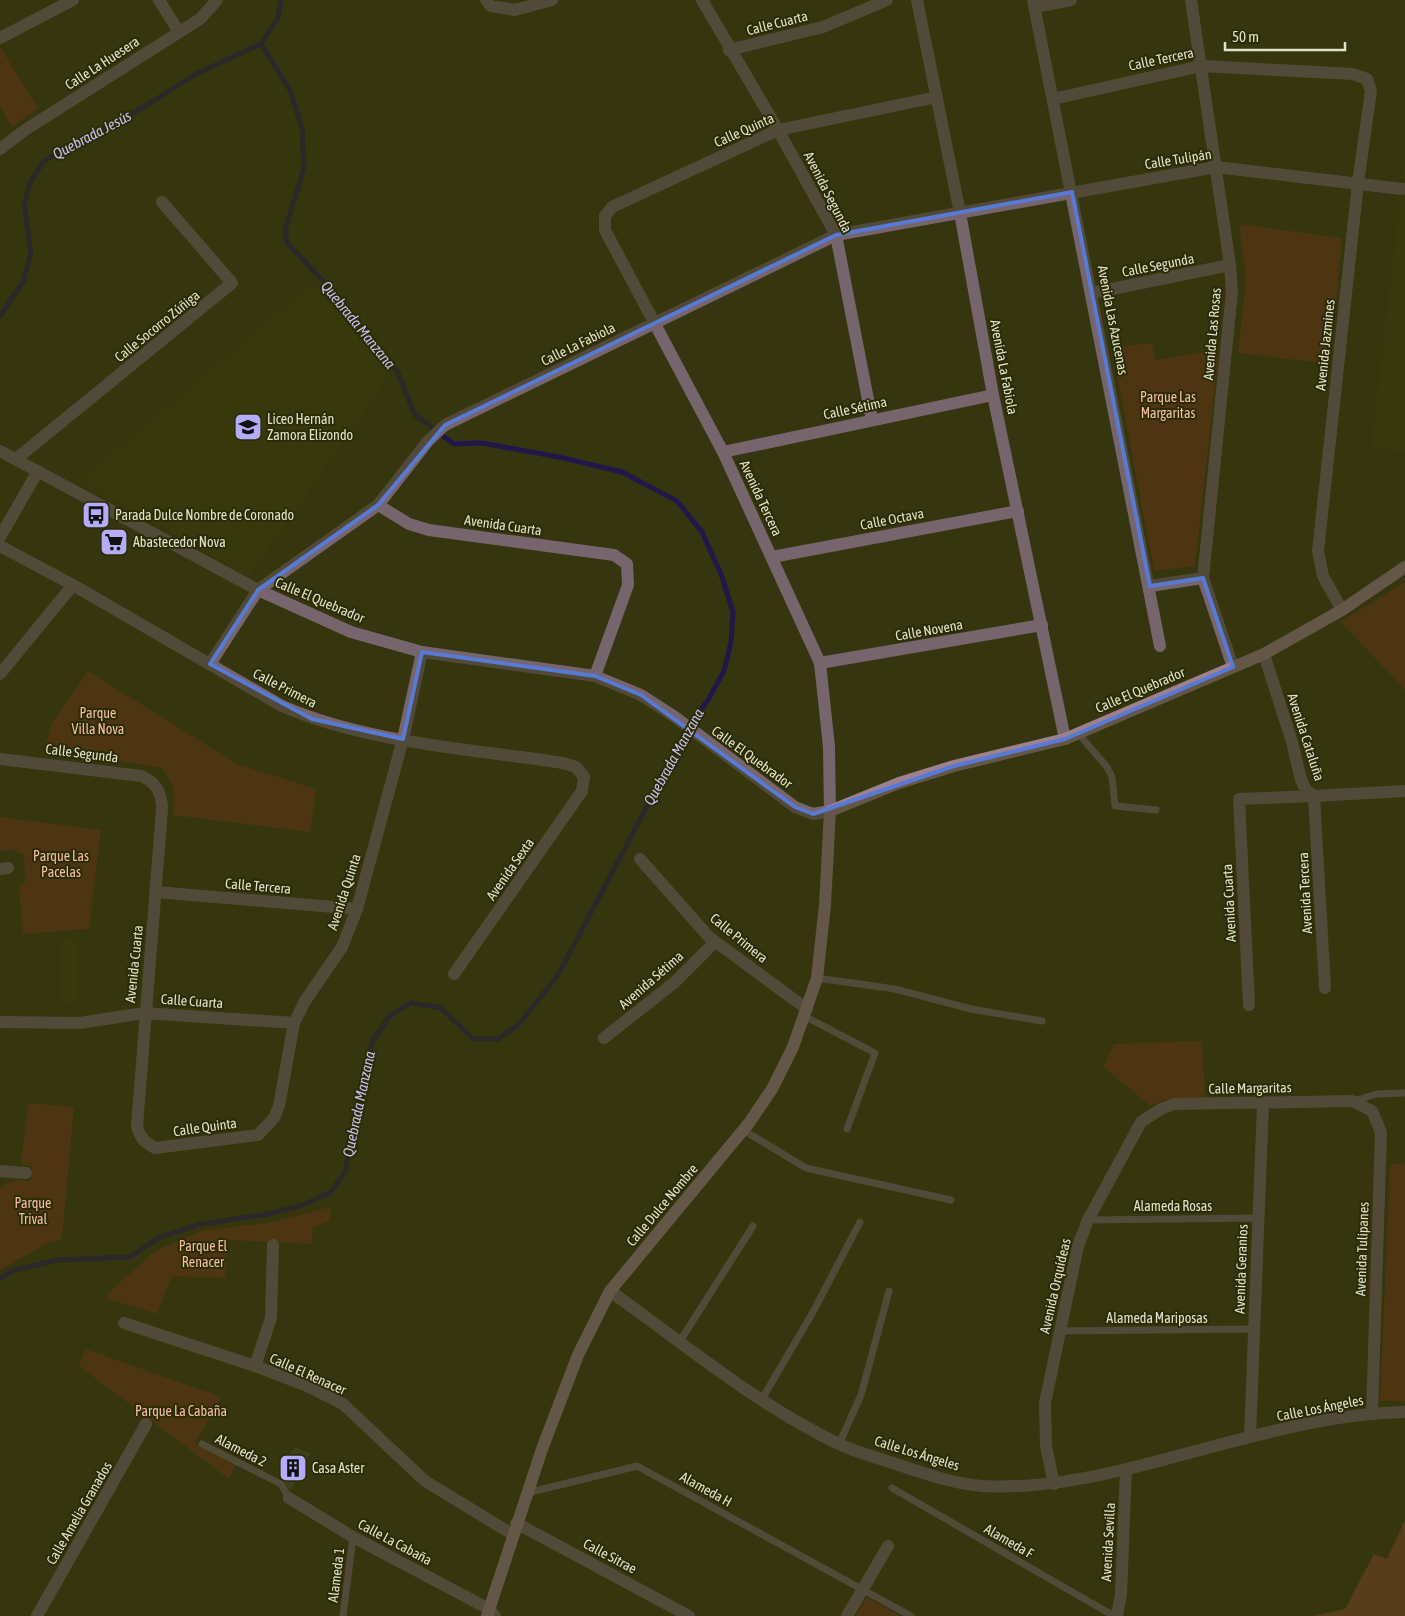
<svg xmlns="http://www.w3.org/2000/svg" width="1405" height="1616" viewBox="0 0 1405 1616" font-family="'Asap Condensed',sans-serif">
<rect width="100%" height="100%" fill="#35350f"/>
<!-- built -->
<g fill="#3d3c0c">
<polygon points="1405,160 1405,452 1371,449"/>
<polygon points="312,284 391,374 248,577 81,480"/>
<polygon points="61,939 78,939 77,1004 60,1004"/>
</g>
<!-- green -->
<g fill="#6a3618">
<polygon points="0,47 38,108 12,127 0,106"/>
<polygon points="1239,224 1342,238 1330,364 1238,353 1246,280"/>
<polygon points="1152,343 1156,360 1219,350 1195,566 1154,571 1112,348"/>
<polygon points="1405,582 1405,690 1341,622"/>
<path d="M88 671 237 764 316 789 310 832 173 815C176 795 175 784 162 768L44 749 53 721Z"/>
<polygon points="0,817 101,830 89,929 23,934 19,886 25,882 24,855 10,849 0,851"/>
<polygon points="1202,1041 1205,1098 1166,1099 1150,1106 1104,1067 1114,1044"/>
<path d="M28 1103 74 1107 62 1239 46 1244 0 1270V1188C9 1180 20 1180 31 1181L32 1166 21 1164Z"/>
<polygon points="1405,1163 1405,1401 1380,1401 1390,1165"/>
<polygon points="330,1207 330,1221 313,1227 311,1244 228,1240 225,1278 172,1276 157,1314 106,1298 109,1292 155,1251 201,1231 273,1222"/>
<polygon points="86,1349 221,1397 195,1444 235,1465 229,1479 79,1366"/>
<polygon points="867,1597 900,1616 856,1616"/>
</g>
<!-- forest -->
<polygon fill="#804828" points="1405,1520 1405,1616 1313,1616 1345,1609 1374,1554 1387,1559"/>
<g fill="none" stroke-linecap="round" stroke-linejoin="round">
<!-- stream -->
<g stroke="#231749" stroke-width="5">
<polyline points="261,44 278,18 281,0"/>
<polyline points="0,316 23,282 31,253 24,204 31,181 44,161 142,108 198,73 261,44"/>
<polyline points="0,1279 12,1271 57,1260 130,1257 160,1237 201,1224 263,1215 300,1206 330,1193 345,1172 372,1042 390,1015 411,1003 441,1008 473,1039 498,1039 519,1024 558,975 690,725 708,700 724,671 731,642 733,612 721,574 702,532 677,501 622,472 559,457 482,443 454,444 415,415 397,371 329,287 287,243 285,230 304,168 302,128 290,90 261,44"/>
</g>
</g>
<!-- building -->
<polygon fill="#3e4d2c" stroke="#546441" points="295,1448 309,1454 290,1489 285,1481 280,1477"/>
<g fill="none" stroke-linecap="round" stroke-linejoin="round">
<!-- lane -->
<g stroke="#77656d" stroke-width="7">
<polyline points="1077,732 1107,767 1112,777 1115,806 1156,810"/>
<polyline points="817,978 895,989 971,1009 1042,1021"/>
<polyline points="804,1016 875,1053 847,1129"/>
<polyline points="1354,1101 1377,1094 1405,1093"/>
<polyline points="743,1130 806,1168 951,1200"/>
<polyline points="1088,1220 1258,1218"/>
<polyline points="1060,1331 1254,1329"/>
<polyline points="680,1341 753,1226"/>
<polyline points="762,1399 813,1312 860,1222"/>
<polyline points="202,1444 281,1484 289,1498"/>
<polyline points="839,1444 861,1395 889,1291"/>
<polyline points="892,1488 1114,1616"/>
<polyline points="527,1493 637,1466 911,1616"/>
<polyline points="343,1616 353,1537"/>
</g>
<!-- street -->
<g stroke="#77656d" stroke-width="12">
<polyline points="159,0 179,32"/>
<polyline points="486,0 491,6 515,10 552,0"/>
<polyline points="702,0 778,130 836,235 872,420"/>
<polyline points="917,0 960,213 993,395 1065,739"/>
<polyline points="1033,0 1160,646"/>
<polyline points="1191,0 1230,265 1232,292 1203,578 1233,667"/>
<polyline points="1035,7 1071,0"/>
<polyline points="0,38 73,0"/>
<polyline points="729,50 823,27 887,0"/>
<polyline points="1053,99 1201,66 1353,74 1367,79 1371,91 1358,183 1318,551 1323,576 1342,610"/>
<polyline points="0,149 25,130 200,19 217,0"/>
<polyline points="1092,293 1230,265"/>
<polyline points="0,451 258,590 351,632 422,652 595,676 641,695 675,717 795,807 813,814 830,811 829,747 820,663 723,452 605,230 605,216 612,207 778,130 937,97"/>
<polyline points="723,452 993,395"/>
<polyline points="16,459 232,283 162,202"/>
<polyline points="378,505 409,524 429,530 614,555 627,564 628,585 595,676"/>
<polyline points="0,537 38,471"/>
<path d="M0 546 73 585 282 706C367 743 472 749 563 763L576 767 584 777 582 791 454 974"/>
<polyline points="772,557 1018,511"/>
<polyline points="1150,586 1203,578"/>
<polyline points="1264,654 1292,742 1301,780 1306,790 1314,796 1405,791"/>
<polyline points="820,663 1042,625"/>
<polyline points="210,664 258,590 378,505 428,441 445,425 836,235 1216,167 1402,189"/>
<polyline points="0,674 73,585"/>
<path d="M0 759 141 776C156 782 162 793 162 809L137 1126C140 1138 144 1142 155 1148L258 1135 274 1118 279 1106 294 1023 305 1001 342 947 357 909 403 739 422 652"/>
<polyline points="640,859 709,937 807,1009"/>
<polyline points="0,869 8,868"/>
<polyline points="156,892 357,909"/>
<polyline points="1249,1005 1239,799 1314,796 1325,988"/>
<polyline points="0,1022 80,1023 144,1013 294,1023"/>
<polyline points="604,1038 675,982 715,942"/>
<polyline points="0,1171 26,1173"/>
<path d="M610 1291C683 1343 757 1405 839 1444 858 1453 879 1458 899 1465 926 1474 954 1484 983 1486 1031 1489 1081 1480 1127 1469 1218 1447 1312 1414 1405 1412"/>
<polyline points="124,1323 255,1366 307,1386 343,1404 425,1481 512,1534"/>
<polyline points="255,1366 271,1318 273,1245"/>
<polyline points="1250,1437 1263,1103"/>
<polyline points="1054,1484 1046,1446 1045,1403 1078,1246 1088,1220 1141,1122 1161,1109 1174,1104 1352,1101 1372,1111 1381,1132 1372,1413"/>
<polyline points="289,1498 353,1537 489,1609 495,1616"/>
<polyline points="516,1523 689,1616"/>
<polyline points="37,1616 146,1424"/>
<polyline points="847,1616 888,1546"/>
<polyline points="1117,1616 1121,1594 1126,1469"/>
</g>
<!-- secondary -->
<polyline stroke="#9d818e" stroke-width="12" points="487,1616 542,1449 578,1355 610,1291 749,1123 772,1089 793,1047 817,978 825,905 830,811 899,783 954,766 1065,739 1264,654 1342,610 1405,567"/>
</g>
<!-- marked area -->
<path d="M0 0H1405V1616H0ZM1072 192 1150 586 1203 578 1233 667 1065 739 954 766 813 814 795 807 641 695 595 676 422 652 403 739 312 719 210 664 258 590 378 505 445 425 836 235Z" fill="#35350f" fill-opacity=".55" fill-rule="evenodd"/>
<path fill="none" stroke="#587ad4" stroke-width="4" stroke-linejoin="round" d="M1072 192 1150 586 1203 578 1233 667 1065 739 954 766 813 814 795 807 641 695 595 676 422 652 403 739 312 719 210 664 258 590 378 505 445 425 836 235Z"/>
<!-- icons -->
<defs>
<symbol id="school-square" viewBox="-11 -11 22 22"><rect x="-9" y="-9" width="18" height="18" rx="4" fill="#b5acf9" stroke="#2b2b04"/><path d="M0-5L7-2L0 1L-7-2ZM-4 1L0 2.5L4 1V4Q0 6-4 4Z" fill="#111"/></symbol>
<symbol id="bus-square" viewBox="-11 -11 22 22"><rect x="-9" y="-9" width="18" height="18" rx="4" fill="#b5acf9" stroke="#2b2b04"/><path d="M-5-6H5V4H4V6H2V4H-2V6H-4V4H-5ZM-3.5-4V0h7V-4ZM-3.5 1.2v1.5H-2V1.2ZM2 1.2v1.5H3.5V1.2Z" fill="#111"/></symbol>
<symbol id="supermarket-square" viewBox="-11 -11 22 22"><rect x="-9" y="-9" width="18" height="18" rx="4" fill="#b5acf9" stroke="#2b2b04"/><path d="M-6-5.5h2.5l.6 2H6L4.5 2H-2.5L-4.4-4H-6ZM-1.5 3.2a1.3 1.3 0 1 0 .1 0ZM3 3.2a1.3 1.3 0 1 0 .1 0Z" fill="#111"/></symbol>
<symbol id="building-square" viewBox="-11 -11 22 22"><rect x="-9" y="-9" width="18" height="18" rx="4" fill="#b5acf9" stroke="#2b2b04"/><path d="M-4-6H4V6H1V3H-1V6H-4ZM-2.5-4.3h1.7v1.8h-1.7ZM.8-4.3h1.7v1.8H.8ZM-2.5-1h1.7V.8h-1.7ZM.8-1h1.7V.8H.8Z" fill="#111"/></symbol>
</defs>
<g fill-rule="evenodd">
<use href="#school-square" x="232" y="411" width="32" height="32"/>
<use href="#bus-square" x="80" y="499" width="32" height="32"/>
<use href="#supermarket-square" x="98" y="526" width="32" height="32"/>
<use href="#building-square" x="277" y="1452" width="32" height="32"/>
</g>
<g text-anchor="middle" stroke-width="4" stroke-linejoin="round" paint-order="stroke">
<!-- street labels -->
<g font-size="14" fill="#e1e2cc" stroke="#2b2b04">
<text transform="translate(777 23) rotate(-14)" y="5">Calle Cuarta</text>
<text transform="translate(1161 59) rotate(-12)" y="5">Calle Tercera</text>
<text transform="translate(102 63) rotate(-33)" y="5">Calle La Huesera</text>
<text transform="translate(744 130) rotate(-24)" y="5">Calle Quinta</text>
<text transform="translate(1178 159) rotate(-9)" y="5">Calle Tulipán</text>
<text transform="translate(828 192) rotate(63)" y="5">Avenida Segunda</text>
<text transform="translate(1158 265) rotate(-11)" y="5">Calle Segunda</text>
<text transform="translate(1113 320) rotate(79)" y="5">Avenida Las Azucenas</text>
<text transform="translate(157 326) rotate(-39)" y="5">Calle Socorro Zúñiga</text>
<text transform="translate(1212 334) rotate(-85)" y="5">Avenida Las Rosas</text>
<text transform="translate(578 344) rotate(-26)" y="5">Calle La Fabiola</text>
<text transform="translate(1325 345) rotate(-84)" y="5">Avenida Jazmines</text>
<text transform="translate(1004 367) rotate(79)" y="5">Avenida La Fabiola</text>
<text transform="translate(855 408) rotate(-12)" y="5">Calle Sétima</text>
<text transform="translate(761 498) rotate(65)" y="5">Avenida Tercera</text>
<text transform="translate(892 519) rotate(-11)" y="5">Calle Octava</text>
<text transform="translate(503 525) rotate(8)" y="5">Avenida Cuarta</text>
<text transform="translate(320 600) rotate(23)" y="5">Calle El Quebrador</text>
<text transform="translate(929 630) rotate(-10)" y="5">Calle Novena</text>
<text transform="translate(285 688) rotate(27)" y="5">Calle Primera</text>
<text transform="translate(1140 690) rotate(-23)" y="5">Calle El Quebrador</text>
<text transform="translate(1306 737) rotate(72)" y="5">Avenida Cataluña</text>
<text transform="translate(82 753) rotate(7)" y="5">Calle Segunda</text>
<text transform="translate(752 757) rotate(36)" y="5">Calle El Quebrador</text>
<text transform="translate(510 869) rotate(-55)" y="5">Avenida Sexta</text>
<text transform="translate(258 886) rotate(5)" y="5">Calle Tercera</text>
<text transform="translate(344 892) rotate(-72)" y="5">Avenida Quinta</text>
<text transform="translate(1305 893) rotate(-93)" y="5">Avenida Tercera</text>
<text transform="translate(1229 903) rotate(-93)" y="5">Avenida Cuarta</text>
<text transform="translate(739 938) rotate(39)" y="5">Calle Primera</text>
<text transform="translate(134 964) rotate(-84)" y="5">Avenida Cuarta</text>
<text transform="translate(651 980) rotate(-41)" y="5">Avenida Sétima</text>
<text transform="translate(192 1001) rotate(4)" y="5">Calle Cuarta</text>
<text transform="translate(1250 1088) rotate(-1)" y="5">Calle Margaritas</text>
<text transform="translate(205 1127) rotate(-8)" y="5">Calle Quinta</text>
<text transform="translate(662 1205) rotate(-50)" y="5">Calle Dulce Nombre</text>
<text x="1173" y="1211">Alameda Rosas</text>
<text transform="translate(1362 1249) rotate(-88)" y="5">Avenida Tulipanes</text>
<text transform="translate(1241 1269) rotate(-88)" y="5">Avenida Geranios</text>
<text transform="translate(1055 1286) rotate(-77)" y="5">Avenida Orquídeas</text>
<text x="1157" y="1323">Alameda Mariposas</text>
<text transform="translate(308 1374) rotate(24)" y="5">Calle El Renacer</text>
<text transform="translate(1320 1408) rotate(-11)" y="5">Calle Los Ángeles</text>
<text transform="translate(241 1450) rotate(27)" y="5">Alameda 2</text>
<text transform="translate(917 1453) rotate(17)" y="5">Calle Los Ángeles</text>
<text transform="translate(706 1489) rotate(29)" y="5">Alameda H</text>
<text transform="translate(79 1513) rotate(-60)" y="5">Calle Amelia Granados</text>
<text transform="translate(1009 1541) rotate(30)" y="5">Alameda F</text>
<text transform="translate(395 1542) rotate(28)" y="5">Calle La Cabaña</text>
<text transform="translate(1108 1542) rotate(-87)" y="5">Avenida Sevilla</text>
<text transform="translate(610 1556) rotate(28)" y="5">Calle Sitrae</text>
<text transform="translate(336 1575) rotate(-83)" y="5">Alameda 1</text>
</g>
<!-- park labels -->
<g font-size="14" fill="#f4bfa4" stroke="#2b2b04">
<text x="1168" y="402">Parque Las<tspan x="1168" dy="16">Margaritas</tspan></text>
<text x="98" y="718">Parque<tspan x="98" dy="16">Villa Nova</tspan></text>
<text x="61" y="861">Parque Las<tspan x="61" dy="16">Pacelas</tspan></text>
<text x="33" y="1208">Parque<tspan x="33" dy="16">Trival</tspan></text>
<text x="203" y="1251">Parque El<tspan x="203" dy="16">Renacer</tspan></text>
<text x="181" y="1416">Parque La Cabaña</text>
</g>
<!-- poi labels -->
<g font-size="14" fill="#e1e2cc" stroke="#2b2b04" text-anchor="start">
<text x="267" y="424">Liceo Hernán<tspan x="267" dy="16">Zamora Elizondo</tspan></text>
<text x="115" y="520">Parada Dulce Nombre de Coronado</text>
<text x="133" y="547">Abastecedor Nova</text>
<text x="312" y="1473">Casa Aster</text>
</g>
<!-- water labels -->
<g font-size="15" font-style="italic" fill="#c4c0f3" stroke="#2b2b04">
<text transform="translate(92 135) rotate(-28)" y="5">Quebrada Jesús</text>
<text transform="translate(358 325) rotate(51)" y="5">Quebrada Manzana</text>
<text transform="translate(674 757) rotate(-61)" y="5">Quebrada Manzana</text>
<text transform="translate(359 1104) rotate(-78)" y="5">Quebrada Manzana</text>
</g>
</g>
<!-- scale -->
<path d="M1225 42v8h120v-8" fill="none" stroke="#e1e2cc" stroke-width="2.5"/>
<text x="1232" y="42" font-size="15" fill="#e1e2cc" stroke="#2b2b04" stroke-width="4" paint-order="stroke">50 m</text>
</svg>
